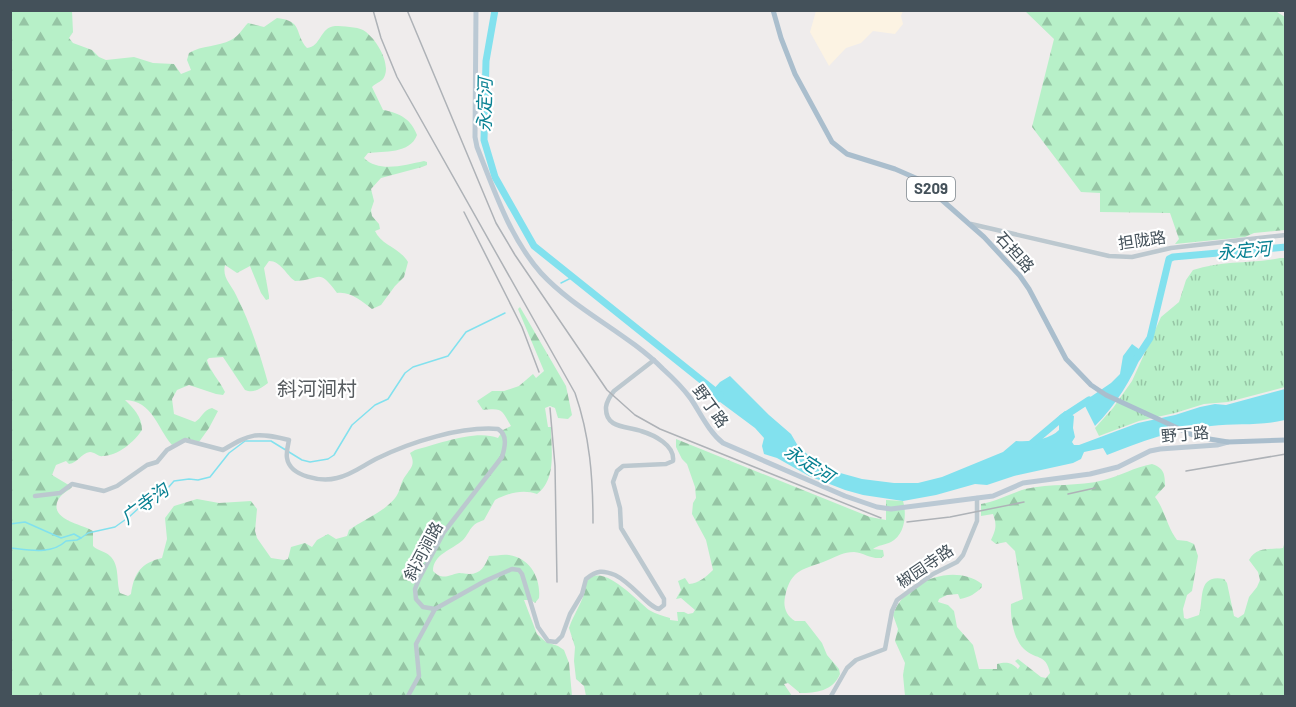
<svg xmlns="http://www.w3.org/2000/svg" width="1296" height="707" viewBox="0 0 1296 707" font-family="Barlow,'Noto Sans SC',sans-serif">
<defs>
<pattern id="grass-tufts" width="24" height="20" patternUnits="userSpaceOnUse" patternTransform="scale(1.5)"><rect width="24" height="20" fill="#b7f0c8"/><path d="M3 7l-1-3M5 7V3M7 7l1-3M15 17l-1-3M17 17v-4M19 17l1-3" fill="none" stroke="#96c5a5"/></pattern>
<pattern id="forest-firs" width="22" height="20" patternUnits="userSpaceOnUse" patternTransform="scale(1.5)"><rect width="22" height="20" fill="#b7f0c8"/><path d="M5 1l3.5 6h-7zM16 11l3.5 6h-7z" fill="#96c5a5"/></pattern>
</defs>
<rect width="100%" height="100%" fill="#efecec"/>
<!-- commercial -->
<polygon fill="#fcf3e3" points="816,11 903,11 901,16 903,24 895,34 873,31 861,43 846,48 829,66 810,32"/>
<!-- grass -->
<path fill="url(#grass-tufts)" d="M1280 258H1285V387L1228 402 1204 404 1175 413 1139 421 1099 436 1095 428 1113 408 1132 381 1161 317 1179 302 1186 280 1193 270C1222 260 1251 264 1280 258Z"/>
<!-- forest -->
<g fill="url(#forest-firs)">
<polygon points="1274,10 1285,17 1285,230 1254,233 1245,237 1175,244 1179,239 1170,213 1100,212 1100,193 1081,192 1032,127 1054,39 1025,11"/>
<path d="M10 11H72L73 32 69 38 73 43 92 50 99 57 106 60 134 57 153 63 174 64 181 74 191 70 187 60 189 53C202 45 218 47 231 40 239 36 242 29 248 23L264 27 277 18C304 21 294 34 307 48 321 47 320 27 335 26 343 26 357 27 363 30 375 37 390 61 385 75 383 82 377 82 372 87L383 110C400 113 411 119 417 135 410 154 384 151 368 153L364 158C379 173 405 165 424 161L427 162V165L422 167 381 178 371 189 374 201 371 210 372 216 379 224 380 229 375 231C381 245 400 248 408 262L404 277 395 286 381 305 372 309C362 301 350 291 337 293 317 266 321 281 295 281 286 275 281 261 269 261L264 268 269 296V299L266 300 261 293 250 266 237 273 225 265C222 278 231 284 236 295 250 322 260 354 268 383 261 388 254 394 245 390L223 357 209 358 207 360C209 370 220 381 225 392L223 395 216 394 189 385 177 390 172 399 174 414 195 422C202 418 203 410 212 408L218 411 209 428 199 442 186 438 172 445C157 428 153 401 125 400 133 408 142 416 142 430 135 441 118 456 103 456 98 457 95 452 90 452 81 453 78 463 69 464L66 461 56 465 52 475 72 487C68 491 61 494 58 500 49 520 82 524 93 531V546C98 551 105 551 110 556 120 565 116 581 120 593L128 596 131 594C134 573 141 563 162 558L167 539 165 518 174 506 197 499 219 503 251 501 257 509 255 531 257 538 271 558 284 560 288 559 291 547 305 543 312 547 317 540 328 534 336 539 347 536 349 530C364 519 392 509 399 491 401 486 401 483 404 478 411 467 416 465 410 453L415 450C438 444 476 429 498 438L503 430 511 426C501 410 504 408 483 410L477 401 492 391H504L519 386 533 374 536 378 544 371 518 309 520 307 566 386 572 415 568 419 558 418 555 408 550 406 545 408 548 427H551C551 449 557 479 537 494 523 489 508 493 495 500L484 520C469 525 472 530 463 540 452 550 433 554 433 571 443 581 448 575 459 573 461 573 468 574 469 574 481 574 485 566 489 556 496 556 502 554 509 555 530 558 541 578 539 598L535 603 531 600H524L537 634 546 642 558 646 564 650 569 663 572 696H11Z"/>
<path d="M676 439 870 517 886 520V500L903 501C907 514 905 535 891 542 885 545 878 545 873 549L883 550 884 556 881 558C871 559 864 553 854 552 843 552 838 556 828 560 805 570 791 567 785 597 783 607 786 615 795 621H805L822 643 827 655 839 669 840 674C833 691 816 693 800 693L788 683 784 684 792 696H586L584 686 576 679 574 661 575 647 569 628C573 616 580 606 584 594 586 589 585 585 587 581 602 561 638 602 649 610 656 614 663 616 670 618V620L678 621 677 612H684L688 614 693 613 695 610 681 598 676 599 681 590 678 581 685 578 689 584C699 583 706 577 713 570L706 540 692 514 693 503 696 498 695 487 687 464 682 459 676 447Z"/>
<path d="M1152 464C1164 468 1165 474 1165 486L1155 497C1165 510 1167 527 1177 540L1187 541 1194 544 1198 556 1192 591 1187 595 1183 609 1184 618 1187 619 1199 615C1204 599 1197 574 1224 579L1227 583 1234 616 1238 618 1244 614 1249 597 1257 587 1260 580 1258 572 1249 560C1257 546 1270 550 1283 548L1285 541V696H905L903 675 905 663 895 641 898 629 893 615C904 582 953 562 982 584V587C975 594 970 597 960 599L958 594 947 595 939 599 938 602 948 605 954 611 957 627 973 645 979 669H997V664C1006 662 1011 662 1018 669L1020 666 1015 661 1018 659 1041 677 1046 678 1050 673C1046 653 1035 660 1024 649 1014 640 1010 617 1011 604L1023 599 1015 551 1006 542 996 544 991 540C996 529 997 525 993 514L981 516V504C997 501 1010 494 1025 489 1051 483 1078 487 1104 480 1120 476 1135 467 1152 464Z"/>
</g>
<!-- water -->
<g fill="#82e1ee">
<path d="M1132 344 1143 352C1131 380 1116 405 1095 426L1083 402 1111 383 1120 374 1123 356Z"/>
<path d="M730 376 769 415 791 434 798 446 814 460 833 471 862 479 894 483H918L942 477 1003 452 1016 441C1030 442 1049 440 1059 430V416L1065 411 1074 416 1073 428 1075 437 1072 442 1074 445H1079L1138 423 1175 415 1200 407 1215 404 1226 405 1285 389V420C1261 426 1236 423 1211 426 1172 430 1142 441 1107 455L1103 448 1084 452 1081 459 1073 463 1014 476 987 485 975 484 936 495 903 501 863 495 845 490 809 476 777 458 764 454 762 446 764 438 755 428 720 402 716 404 712 398 711 392 720 382Z"/>
</g>
<g fill="none" stroke-linecap="round" stroke-linejoin="round">
<!-- stream -->
<g stroke="#82e1ee" stroke-width="1.5">
<polyline points="561,283 573,277"/>
<polyline points="10,524 25,522 61,538 74,534 81,538 88,533 115,527 129,517 151,497 167,489 174,481 189,479 198,480 210,477 229,453 245,441 271,441 302,460 310,462 328,459 334,455 352,425 375,405 388,399 405,373 413,367 448,356 466,332 505,313"/>
<path d="M10 548C29 550 51 555 66 541L77 540 81 538"/>
</g>
<!-- river -->
<g stroke="#82e1ee" stroke-width="7">
<polyline points="495,10 486,61 484,140 495,177 534,246 720,395"/>
<polyline points="1137,358 1150,338 1169,259 1173,257 1286,247"/>
<polyline points="1031,444 1063,417 1089,400"/>
</g>
<!-- tertiary -->
<g stroke="#bcc8cf" stroke-width="4.5">
<polyline points="971,224 1109,256 1132,257 1171,248 1286,235"/>
<path d="M35 496 60 493 72 484 104 491 117 486 147 465 157 462 167 450 185 440 223 450C252 433 255 432 289 440 288 445 286 452 287 458 290 477 322 482 337 478 352 475 365 464 378 458 411 442 461 426 498 429 508 435 505 447 502 457L444 532 419 579 415 589 416 599 423 607 435 609 485 581 512 569 519 570 522 574 538 627 548 641 556 642 562 636 570 614 582 594 586 579C597 570 603 570 615 575 632 583 648 607 659 609L664 605V599L621 528 620 508 613 482 617 471 623 466 666 464 673 461C675 445 654 435 641 431 627 426 605 429 606 407 607 400 610 396 614 391L654 360"/>
<polyline points="408,696 419,676 416,644 435,609"/>
<polyline points="831,696 847,668 856,660 885,649 892,611 897,600 933,574 957,562 963,555 977,521 977,498"/>
</g>
<!-- secondary -->
<path stroke="#bbc9d4" stroke-width="5" d="M476 10 475 137 477 147C494 190 510 238 541 273 575 310 627 333 663 369 673 378 683 388 691 399 701 414 709 432 723 443L845 496 877 507 891 509 993 496 1023 483 1090 474 1118 467 1150 451 1160 449 1217 445 1228 442"/>
<!-- primary -->
<polyline stroke="#aabecd" stroke-width="5" points="773,10 781,38 795,74 832,142 847,154 895,169 918,179 984,237 1020,276 1029,289 1066,359 1091,385 1106,395 1197,437 1228,442 1286,440"/>
<!-- rail -->
<g stroke="#aeb2b7" stroke-width="1.5">
<path d="M373 10 381 38 397 77 575 393C590 436 593 478 593 523"/>
<polyline points="407,10 496,223 515,255 607,390 635,415 660,429 881,518"/>
<polyline points="464,212 522,327 539,372"/>
<polyline points="550,408 555,466 557,582"/>
<polyline points="1186,471 1286,454"/>
<polyline points="1068,494 1095,488"/>
<polyline points="907,522 950,517 1024,502"/>
</g>
</g>
<g text-anchor="middle" stroke-width="4.5" stroke-linejoin="round" paint-order="stroke">
<!-- shield labels -->
<rect fill="#fff" stroke="#7c858c" stroke-width="1.5" x="907" y="177" width="48" height="24" rx="4.5"/>
<g font-size="15" font-weight="bold" fill="#44515a">
<text x="931" y="194">S209</text>
</g>
<!-- street labels -->
<g font-size="16" fill="#44515a" stroke="#fff">
<text transform="translate(1142 240) rotate(-8)" y="6">担陇路</text>
<text transform="translate(1015 252) rotate(48)" y="6">石担路</text>
<text transform="translate(711 406) rotate(54)" y="6">野丁路</text>
<text transform="translate(1185 434) rotate(-5)" y="6">野丁路</text>
<text transform="translate(423 551) rotate(-62)" y="6">斜河涧路</text>
<text transform="translate(925 566) rotate(-34)" y="6">椒园寺路</text>
</g>
<!-- water labels -->
<g font-size="18" font-style="italic" fill="#088192" stroke="#fff">
<text transform="translate(485 105) rotate(-89)" y="6">永定河</text>
<text transform="translate(1244 251) rotate(-5)" y="6">永定河</text>
<text transform="translate(809 464) rotate(33)" y="6">永定河</text>
<text transform="translate(145 504) rotate(-37)" y="6">广寺沟</text>
</g>
<!-- quarter labels -->
<g font-size="20" fill="#585d61" stroke="#fff">
<text x="317" y="396">斜河涧村</text>
</g>
</g>
<!-- border -->
<rect width="1296" height="707" fill="none" stroke="#44515a" stroke-width="24"/>
</svg>
